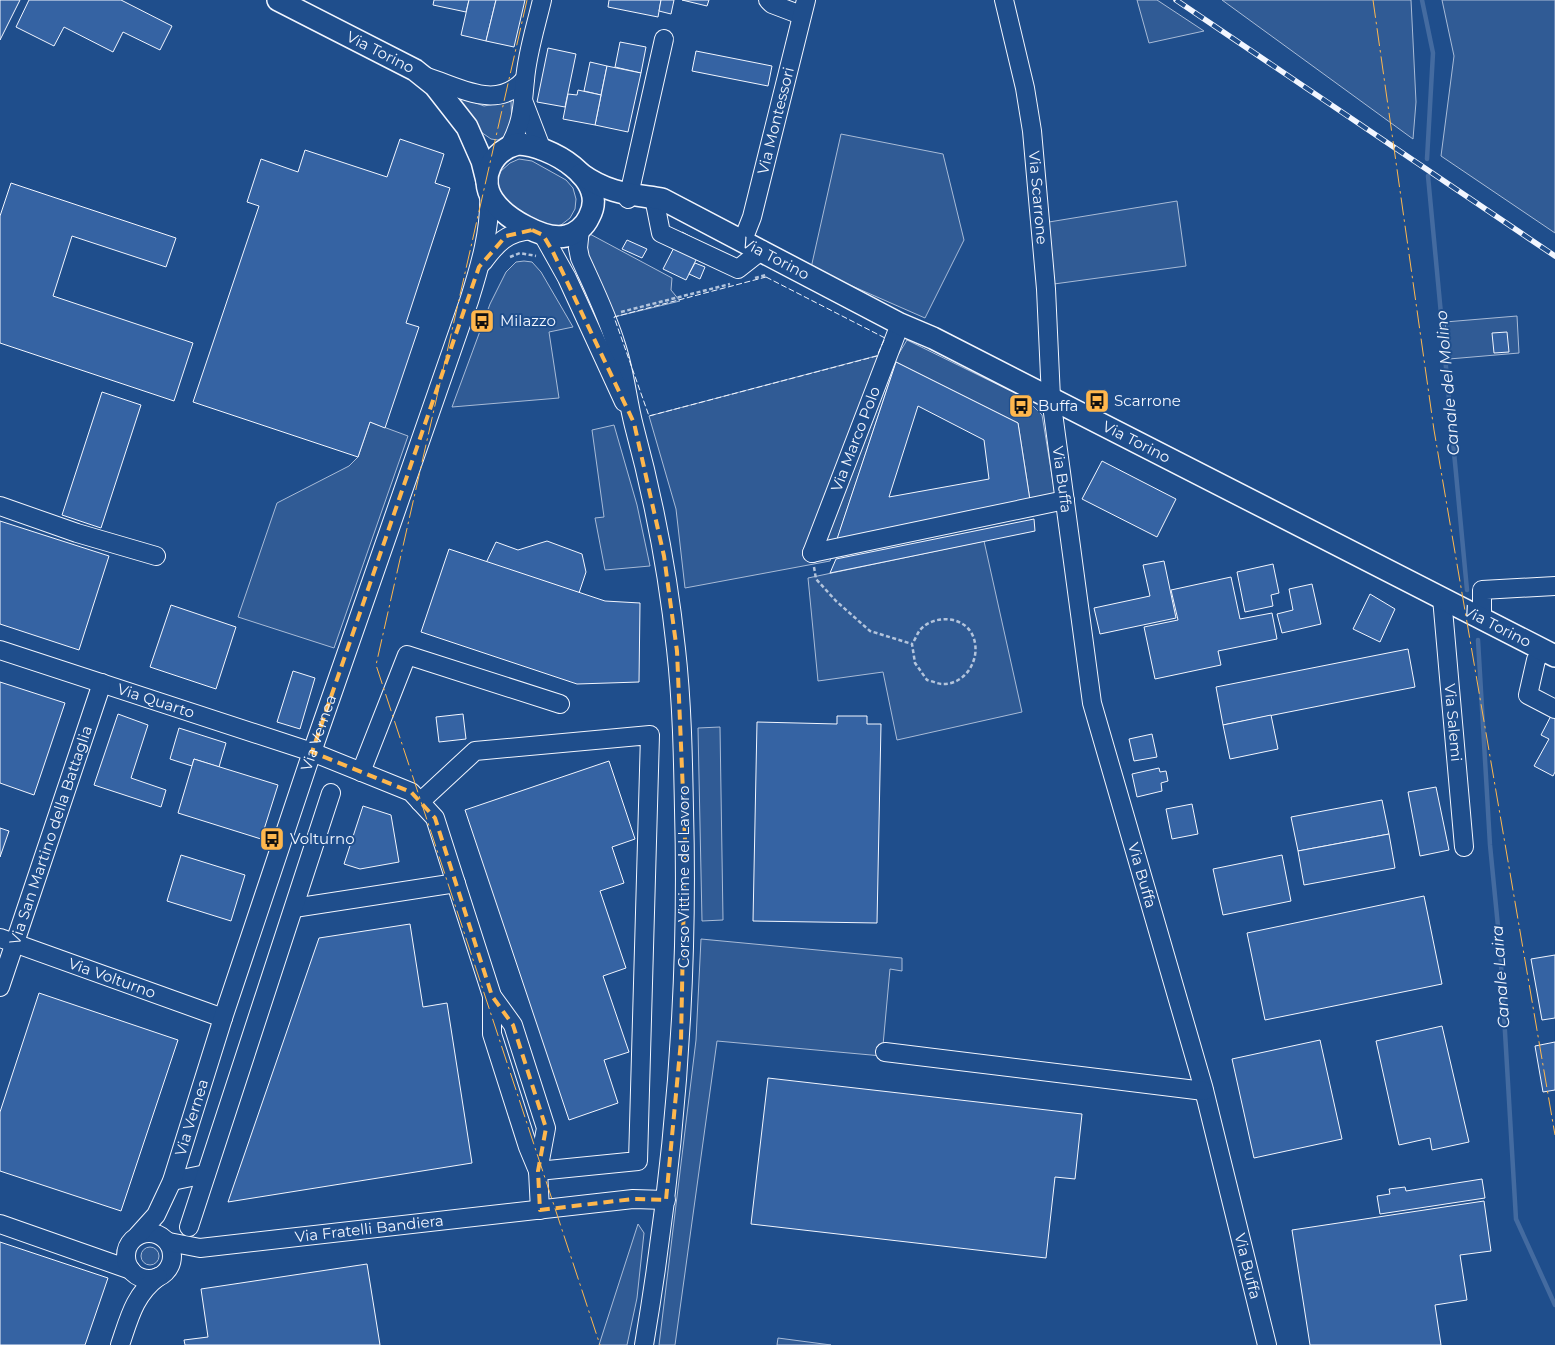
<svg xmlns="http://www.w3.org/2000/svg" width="1555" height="1345" viewBox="0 0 1555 1345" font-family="Montserrat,sans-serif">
<rect width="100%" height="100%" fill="#1f4e8c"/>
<!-- built -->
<g fill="#305b95" stroke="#a8bbd7">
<polygon points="1137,0 1157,0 1204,31 1149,43"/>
<polygon points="1222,0 1411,0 1416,102 1413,139"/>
<polygon points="1442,0 1555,0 1555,233 1441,156 1454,56"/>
<polygon points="457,96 484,106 511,101 512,125 508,134 498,140 491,139 481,132 459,103"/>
<polygon points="841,134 943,154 964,240 925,318 811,268"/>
<polygon points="519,159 532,161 566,180 573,188 576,199 575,209 570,218 561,225 551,228 505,204 499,193 498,179 501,171 510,163"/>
<polygon points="1177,201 1186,266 1054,284 1049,222"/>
<polygon points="588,233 672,278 671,290 680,301 614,317 584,250"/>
<polygon points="524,261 532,262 541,272 573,327 549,332 559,398 452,407 490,304 506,272 516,262"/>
<polygon points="1517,316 1519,353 1449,359 1445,322"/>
<polygon points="907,340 1025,398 1042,415 1055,494 1030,500 1018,423 896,362 830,561 685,588 676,509 649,416 887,353 898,355"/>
<polygon points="370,422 408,436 334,648 238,617 277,503 349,466 358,457"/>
<polygon points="614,425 637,505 650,566 605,570 595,518 604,517 592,430"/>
<polygon points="984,541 1022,712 897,740 883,672 818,681 808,578"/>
<polygon points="720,727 723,920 702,921 698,728"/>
<polygon points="701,939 902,958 902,971 890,969 882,1056 717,1041 675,1345 659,1345 696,1040"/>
<polygon points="638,1224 644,1233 637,1298 627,1345 599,1345"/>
<circle cx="150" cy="1256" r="9"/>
<polygon points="778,1338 831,1345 777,1345"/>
</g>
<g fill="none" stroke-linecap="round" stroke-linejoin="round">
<!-- stream -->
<g stroke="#446ba0" stroke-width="4.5">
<polyline points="1422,0 1433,53 1427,159"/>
<polyline points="1428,176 1467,590"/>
<polyline points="1478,640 1490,845 1500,947 1516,1219 1555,1305"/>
</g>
</g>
<!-- building -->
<g fill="#3563a3" stroke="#f2f6ff" fill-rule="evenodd">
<polygon points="0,0 20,0 0,40"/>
<polygon points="29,0 121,0 172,26 160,50 123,32 113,52 64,27 54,46 16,27"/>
<polygon points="434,0 469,0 466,12 433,5"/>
<polygon points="469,0 496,0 486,41 461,35"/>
<polygon points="496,0 525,0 514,47 486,41"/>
<polygon points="609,0 661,0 658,17 608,7"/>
<polygon points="661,0 674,0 671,14 659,11"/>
<polygon points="682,0 709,0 707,6"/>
<polygon points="620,42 646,47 641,73 615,67"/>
<polygon points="548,48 576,54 565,107 537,102"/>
<polygon points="696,51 772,66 768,86 692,71"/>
<polygon points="590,62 607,66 601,95 584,91"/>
<polygon points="607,66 641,73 628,132 595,125"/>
<polygon points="578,90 601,95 595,125 563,119 568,94 577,95"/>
<polygon points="400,139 444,154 435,183 450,188 406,323 419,327 385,428 370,422 358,457 193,402 259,206 247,202 261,159 298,172 305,150 387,177"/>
<polygon points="11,183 176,238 166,267 72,236 53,296 193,343 174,401 0,343 0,216"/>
<polygon points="682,232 704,244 686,280 663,269"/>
<polygon points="627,240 647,249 642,258 622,249"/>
<polygon points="695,263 705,267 700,279 689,274"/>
<polygon points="1507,332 1509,352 1494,353 1492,333"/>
<path d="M896 362 1018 423 1030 500 837 539ZM918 406 984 440 989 479 889 497Z"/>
<polygon points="102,392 141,405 101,528 62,515"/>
<polygon points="1102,461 1176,499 1157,537 1082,499"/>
<polygon points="1034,519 1035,531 830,573 836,559"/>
<polygon points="0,521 109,556 79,650 0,624"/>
<polygon points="547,541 582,554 586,572 579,593 486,563 496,542 518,550"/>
<polygon points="449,549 605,601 640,603 639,682 577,684 421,632"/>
<polygon points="1164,561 1176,618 1100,634 1094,608 1150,596 1143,565"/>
<polygon points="1273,564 1279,593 1271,595 1273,606 1245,612 1237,572"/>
<polygon points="1231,577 1240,619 1272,613 1277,639 1218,651 1221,665 1155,679 1144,627 1178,620 1171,590"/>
<polygon points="1312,584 1321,624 1282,633 1277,614 1293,610 1289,589"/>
<polygon points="1370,594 1395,609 1380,642 1353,629"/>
<polygon points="171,605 236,627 216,689 150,667"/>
<polygon points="1408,649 1415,687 1223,725 1216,687"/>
<polygon points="293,671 315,678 300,729 277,722"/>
<polygon points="0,682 65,703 34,795 0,783"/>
<polygon points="1555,708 1555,772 1553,776 1534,766 1549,739 1541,735"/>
<polygon points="118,714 148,725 131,778 166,790 161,807 94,785"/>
<polygon points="463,714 466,739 439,742 436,717"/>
<polygon points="1271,715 1278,749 1230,759 1223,725"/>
<polygon points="837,716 867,716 867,724 881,724 877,923 753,921 757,722 837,724"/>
<polygon points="179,728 226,743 219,767 194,759 192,766 170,759"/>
<polygon points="1152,734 1157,757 1134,761 1129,739"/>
<polygon points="194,759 278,785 261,839 178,813"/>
<polygon points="609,761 635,839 612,847 624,883 600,891 626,968 603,976 629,1052 604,1060 618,1103 569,1120 465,810"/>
<polygon points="1159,768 1160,772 1166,771 1168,781 1161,783 1162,791 1137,797 1132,774"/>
<polygon points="1436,787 1449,850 1420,856 1408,792"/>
<polygon points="1382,800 1389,834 1298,851 1291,817"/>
<polygon points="1192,804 1198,834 1172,839 1166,809"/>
<polygon points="363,806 391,815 399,862 360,869 344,864"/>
<polygon points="0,828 9,831 0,857"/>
<polygon points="1389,834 1395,868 1304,885 1298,851"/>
<polygon points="181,855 245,875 231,921 167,901"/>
<polygon points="1282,855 1291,901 1223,915 1213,869"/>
<polygon points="1424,896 1442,984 1265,1020 1247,933"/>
<polygon points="410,924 423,1007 447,1003 472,1163 228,1202 319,938"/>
<polygon points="1555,955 1555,1018 1542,1020 1531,959"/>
<polygon points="39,993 178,1040 121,1211 0,1171 0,1112"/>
<polygon points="1442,1026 1469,1142 1432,1150 1430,1138 1399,1145 1376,1041"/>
<polygon points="1320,1040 1342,1139 1254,1158 1232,1059"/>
<polygon points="1555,1042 1555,1090 1543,1092 1535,1046"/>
<polygon points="768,1078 1082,1114 1075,1179 1055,1177 1046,1258 751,1224"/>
<polygon points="1482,1179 1485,1198 1380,1214 1377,1196 1390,1194 1389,1189 1405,1187 1406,1191"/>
<polygon points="1484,1201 1491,1251 1460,1255 1467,1300 1435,1305 1441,1345 1310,1345 1292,1230"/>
<polygon points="0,1242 108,1278 85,1345 0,1345"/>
<polygon points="367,1264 380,1345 185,1345 184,1340 208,1337 201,1289"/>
</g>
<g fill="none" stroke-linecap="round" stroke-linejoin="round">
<defs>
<g id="minor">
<polyline points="768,0 772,4 801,15"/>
<path id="s1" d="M1004 0 1025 88 1032 131 1046 289 1051 398 1092 703 1203 1086 1267 1345"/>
<path d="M423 76C457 85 496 113 525 79"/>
<polyline points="524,103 542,150"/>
<path d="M509 147C523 121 522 108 525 80 527 53 536 26 542 0"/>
<polyline points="654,198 661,233 738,269 762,250"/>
<polyline points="628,199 664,39"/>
<path d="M580 229 578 248 580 258C593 287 607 315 616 345 625 372 627 399 634 426 654 500 668 573 676 649 682 702 683 756 684 810 689 990 674 1168 644 1345"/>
<polyline points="543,235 567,278 624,402"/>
<path id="s2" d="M743 240 752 217 806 0"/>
<path d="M483 262C497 243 507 232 532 230"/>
<polyline points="0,506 77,533 156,556"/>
<polyline points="812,553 1065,500"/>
<path id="s3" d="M812 553 900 324"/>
<path id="s4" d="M1442 598 1464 847"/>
<polyline points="1482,619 1482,590 1555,586"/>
<path id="s5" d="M0 650 312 752 411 792 435 818 492 996 513 1025 546 1128 538 1171 540 1210"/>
<polyline points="1542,650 1536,660 1528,695 1555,709"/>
<polyline points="361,772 407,655 560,704"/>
<polyline points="420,802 475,751 650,735 638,1161 538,1171"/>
<polyline points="294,908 456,883"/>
<path id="s6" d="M0 938 223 1018"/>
<path id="s7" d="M0 987 102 683"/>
<polyline points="492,996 492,1034 528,1147 538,1171"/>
<polyline points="885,1052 1204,1091"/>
<polyline points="172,1181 206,1174"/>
<polyline points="0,1224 131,1270"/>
<polyline points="189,1227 331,793"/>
<circle cx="149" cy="1256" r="23"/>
<path id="s8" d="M138 1235 156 1215 172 1181 223 1018 312 752 469 301C480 266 491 229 489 192"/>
<path id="s9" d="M169 1242 200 1248 633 1199 666 1200"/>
<path d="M120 1345C129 1319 134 1295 158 1277"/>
</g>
<g id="major">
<path id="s10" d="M278 0 415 70 435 86 467 127 482 161 487 181"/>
<path d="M518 144C549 145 610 179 589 217 585 226 576 234 566 236 544 241 505 218 493 200 478 177 493 150 518 144Z"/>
<path id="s11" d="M581 174C609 194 630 194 662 199L900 324 933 338 1555 656"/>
</g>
</defs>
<!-- minor casing -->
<use href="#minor" stroke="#f2f6ff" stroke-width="20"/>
<!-- major casing -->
<use href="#major" stroke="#f2f6ff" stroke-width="24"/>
<!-- path -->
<g stroke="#b3c4dc" stroke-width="2.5" stroke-dasharray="4 2.5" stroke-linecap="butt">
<polyline points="510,257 520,253 536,256"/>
<polyline points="755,278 766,275"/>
<polyline points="621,312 730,284"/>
<path d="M814 567 816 579 836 601 870 631 912 644 915 663 927 680C932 681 938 684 942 684 967 685 983 656 972 634 962 615 933 615 920 630 917 634 915 640 912 644"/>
</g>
<!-- minor -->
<use href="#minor" stroke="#1f4e8c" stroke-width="18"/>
<!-- major -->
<use href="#major" stroke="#1f4e8c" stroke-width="21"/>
<defs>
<polyline id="rail" points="1176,0 1555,256"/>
</defs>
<!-- rail casing -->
<use href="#rail" stroke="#f2f6ff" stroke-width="5.5"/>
<!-- rail -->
<use href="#rail" stroke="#1f4e8c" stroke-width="4" stroke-dasharray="11" stroke-linecap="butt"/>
<!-- fence -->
<polygon stroke="#f2f6ff" stroke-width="1" stroke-dasharray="6 2.5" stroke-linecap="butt" points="766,277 885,338 877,356 649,416 614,317"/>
<!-- power -->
<g stroke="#ffb74d" stroke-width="1" stroke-dasharray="18 4 2.5 4" stroke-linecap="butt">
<polyline points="527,0 376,665 600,1345"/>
<polyline points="1373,0 1434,430 1555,1135"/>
</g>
</g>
<!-- marked area -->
<path fill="none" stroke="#ffb74d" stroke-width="4" stroke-dasharray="10 6" stroke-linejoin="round" d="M532 230 543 235 552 250 634 423 664 556 677 651 685 840 681 1041 666 1200 633 1199 540 1210 538 1171 546 1128 513 1025 492 996 435 818 411 792 312 752 479 267 506 236Z"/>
<!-- icons -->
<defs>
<symbol id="bus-square" viewBox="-11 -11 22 22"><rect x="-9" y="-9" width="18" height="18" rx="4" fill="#ffb74d" stroke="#1f4e8c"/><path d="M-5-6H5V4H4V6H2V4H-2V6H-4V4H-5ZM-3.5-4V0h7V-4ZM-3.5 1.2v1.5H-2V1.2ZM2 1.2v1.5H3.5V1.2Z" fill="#111"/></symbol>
</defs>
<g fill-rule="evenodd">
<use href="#bus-square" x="468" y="307" width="28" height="28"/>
<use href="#bus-square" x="1083" y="387" width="28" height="28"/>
<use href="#bus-square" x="1007" y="392" width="28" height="28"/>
<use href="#bus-square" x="258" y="825" width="28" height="28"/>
</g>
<g text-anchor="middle" stroke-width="4" stroke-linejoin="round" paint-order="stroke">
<!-- street labels -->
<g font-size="15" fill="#f2f6ff" stroke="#1f4e8c">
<text dy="5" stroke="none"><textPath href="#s10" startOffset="115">Via Torino</textPath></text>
<text dy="5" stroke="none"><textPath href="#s2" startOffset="124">Via Montessori</textPath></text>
<text dy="5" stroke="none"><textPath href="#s1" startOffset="201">Via Scarrone</textPath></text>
<text dy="5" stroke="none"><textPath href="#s11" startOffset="214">Via Torino</textPath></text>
<text dy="5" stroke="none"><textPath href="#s3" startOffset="122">Via Marco Polo</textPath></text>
<text dy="5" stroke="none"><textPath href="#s11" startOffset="619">Via Torino</textPath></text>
<text dy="5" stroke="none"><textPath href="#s1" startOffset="484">Via Buffa</textPath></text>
<text dy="5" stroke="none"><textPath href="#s11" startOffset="1024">Via Torino</textPath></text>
<text dy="5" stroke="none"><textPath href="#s5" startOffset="164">Via Quarto</textPath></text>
<text dy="5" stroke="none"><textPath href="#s4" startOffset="125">Via Salemi</textPath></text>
<text dy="5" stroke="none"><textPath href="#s8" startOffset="536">Via Vernea</textPath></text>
<text dy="5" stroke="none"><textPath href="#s7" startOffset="160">Via San Martino della Battaglia</textPath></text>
<text dy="5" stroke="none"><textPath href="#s1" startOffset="889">Via Buffa</textPath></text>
<text transform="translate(684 877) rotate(-90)" y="5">Corso Vittime del Lavoro</text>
<text dy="5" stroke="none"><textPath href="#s6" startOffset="119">Via Volturno</textPath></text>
<text dy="5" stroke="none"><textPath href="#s8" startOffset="131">Via Vernea</textPath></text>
<text dy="5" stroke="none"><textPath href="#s9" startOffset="202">Via Fratelli Bandiera</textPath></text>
<text dy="5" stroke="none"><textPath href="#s1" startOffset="1294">Via Buffa</textPath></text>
</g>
<!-- poi labels -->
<g font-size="15" fill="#f2f6ff" stroke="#1f4e8c" text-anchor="start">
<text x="500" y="326">Milazzo</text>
<text x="1114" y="406">Scarrone</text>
<text x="1038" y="411">Buffa</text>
<text x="290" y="844">Volturno</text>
</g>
<!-- water labels -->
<g font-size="16" font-style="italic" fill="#f2f6ff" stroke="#1f4e8c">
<text transform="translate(1447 383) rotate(-95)" y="6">Canale del Molino</text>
<text transform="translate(1500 977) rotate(-94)" y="6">Canale Laira</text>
</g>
</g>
</svg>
